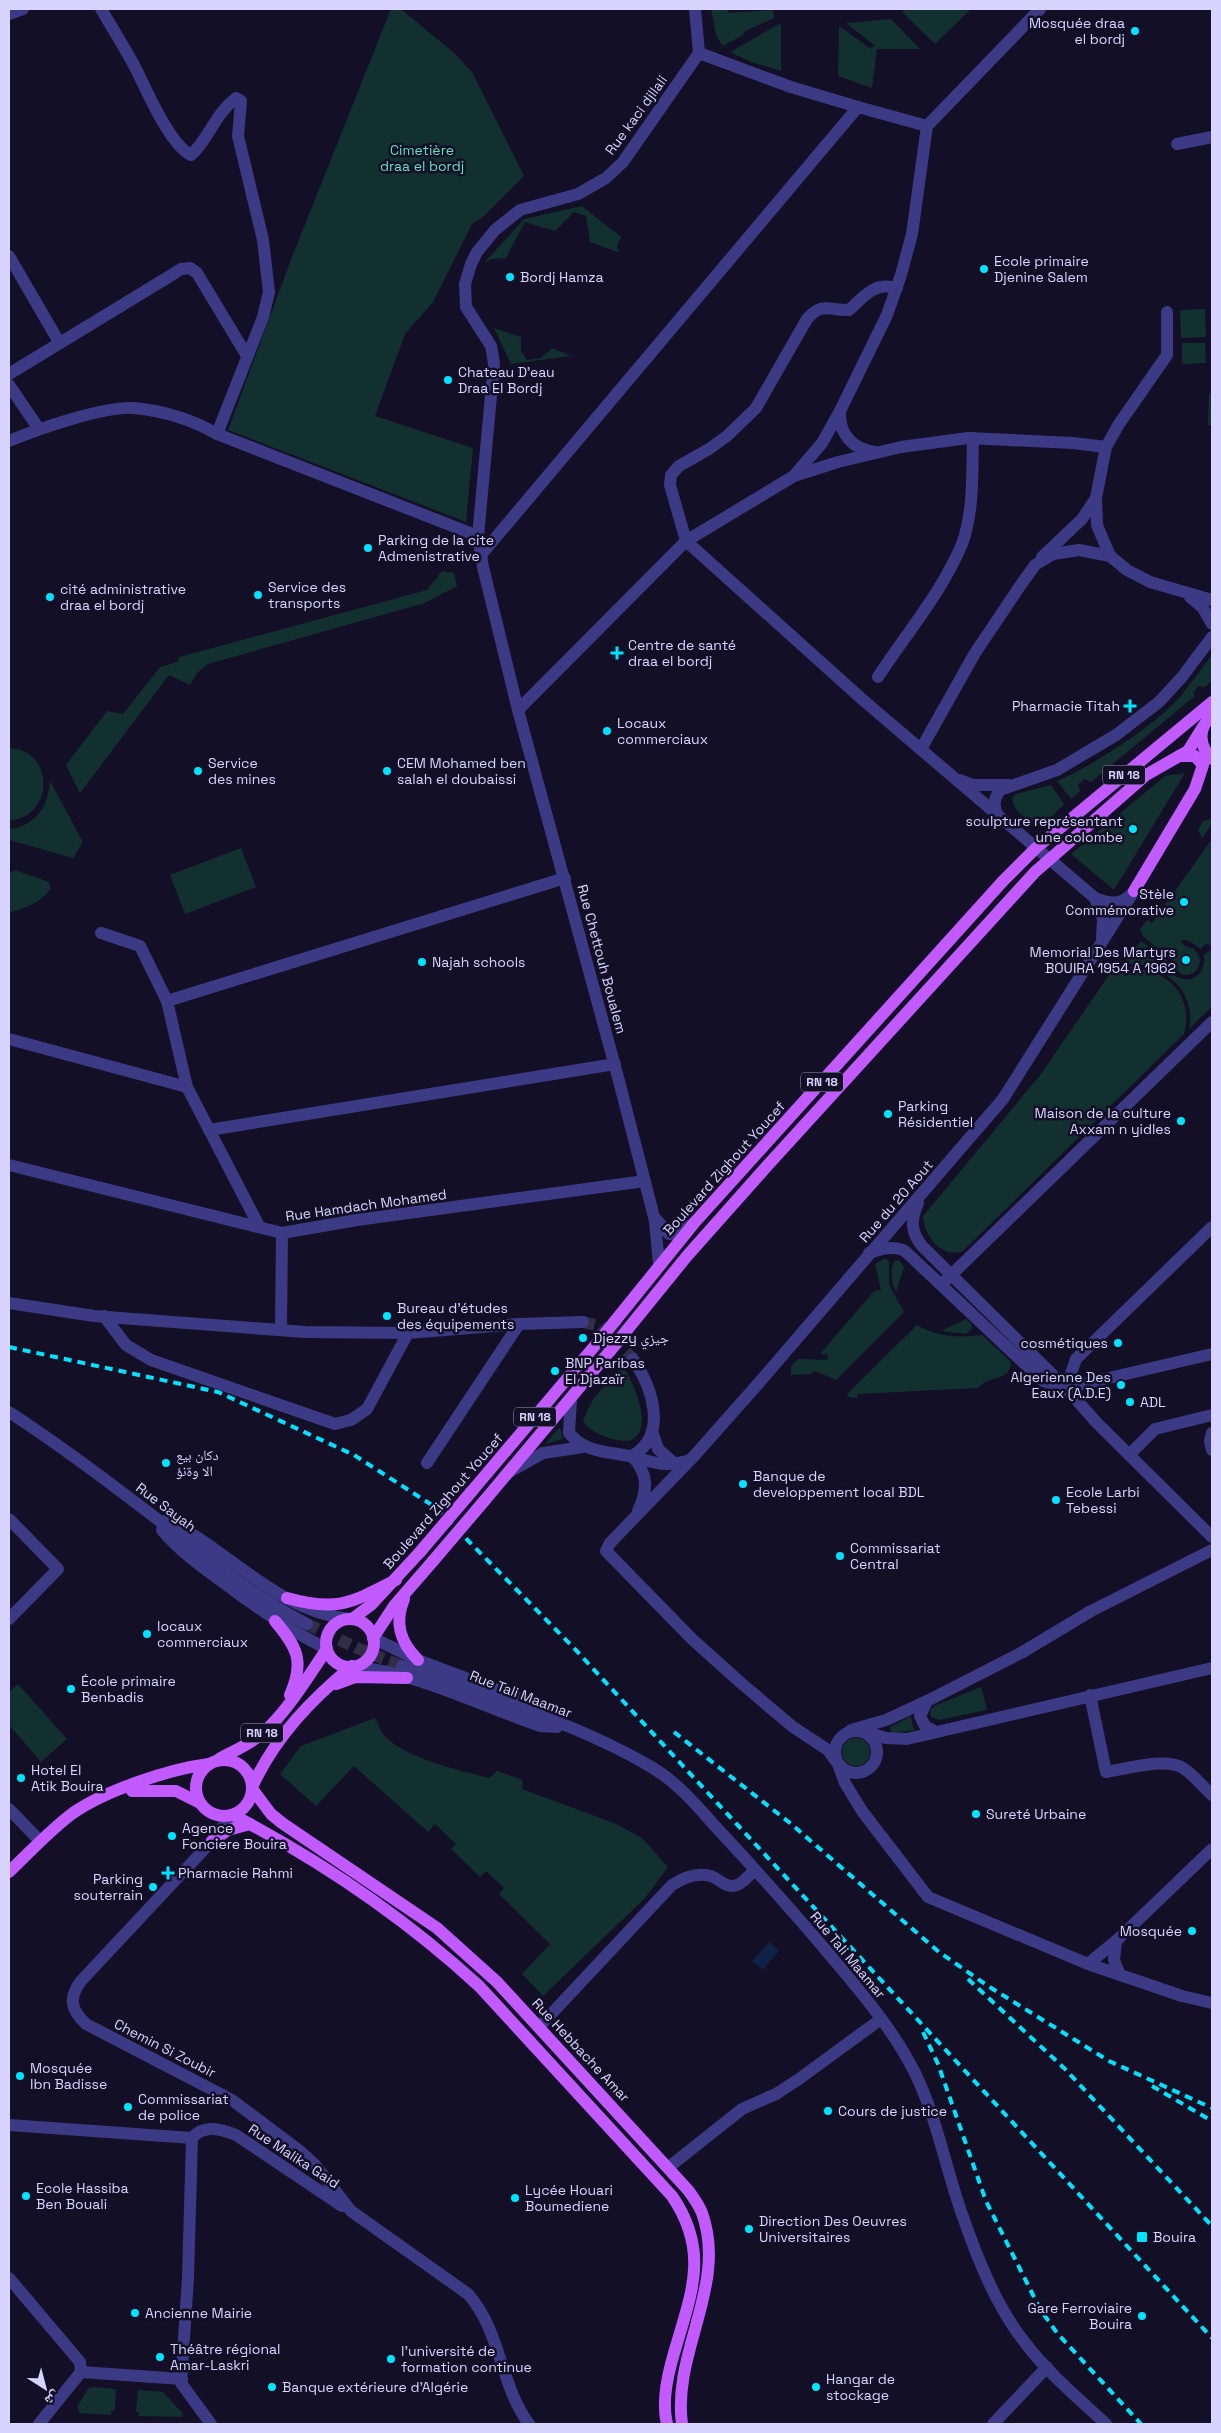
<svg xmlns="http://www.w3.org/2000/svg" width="1221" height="2433" viewBox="0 0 1221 2433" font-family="'Space Grotesk','Noto Naskh Arabic',sans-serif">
<rect width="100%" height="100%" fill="#130f26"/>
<!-- green -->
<g fill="#12302f">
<polygon points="391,9 401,9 453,52 472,72 524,176 483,217 472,224 433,302 405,334 375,416 473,448 466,522 228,430 292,257"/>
<polygon points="711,9 728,9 728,13 773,10 774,18 745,31 743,35 723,46 716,35"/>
<polygon points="906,9 971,9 935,44 902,12"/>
<polygon points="891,19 920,49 877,49 872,88 838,76 839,26 871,49 874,45 846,23"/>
<polygon points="781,23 781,71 751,62 730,52"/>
<polygon points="582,206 621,237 617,246 620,253 590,242 586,216 574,212 555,231 525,222 506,258 492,259 484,263 524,219"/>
<polygon points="1205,309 1206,337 1181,338 1180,310"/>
<polygon points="494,328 521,337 521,351 527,360 541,358 552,348 571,356 511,364"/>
<polygon points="1182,343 1205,343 1206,363 1182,364"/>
<polygon points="1209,393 1212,393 1212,425 1208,425"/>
<polygon points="442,571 454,573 457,586 425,603 208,664 198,672 190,685 169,675 80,793 66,765 107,711 123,714 160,667 177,662 179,657 427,590"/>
<path d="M1212 655V681L1205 687 1198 686 1193 693 1195 696 1091 782 1085 779 1078 784 1080 791 1071 799 1057 781C1092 766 1151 728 1177 700 1190 686 1200 670 1212 655Z"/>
<path d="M9 748C54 749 56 816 9 821Z"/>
<polygon points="1185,773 1114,890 1071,854 1165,776"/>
<path d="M50 781 83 842 73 858 9 840V829C37 826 48 806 50 781Z"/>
<path d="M1051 785 1064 804C1049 819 1043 832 1022 815 1016 810 1013 806 1012 798L1016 794Z"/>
<polygon points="1210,819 1212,820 1212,824 1202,838 1198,830 1203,821"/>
<path d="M1212 839V945L1205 944 1201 949C1194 945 1188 937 1180 941L1185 946 1194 949 1200 958C1200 969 1194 976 1183 975L1173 967 1172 957 1168 953 1164 954 1143 936 1140 929 1147 920 1152 923Z"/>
<polygon points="241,848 256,887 185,914 170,875"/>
<path d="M15 870 49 882 51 888C41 903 26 908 9 913V873Z"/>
<path d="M1141 941 1168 961 1172 974C1189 987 1207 975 1204 955L1212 949V1006L1189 1029C1198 990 1159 959 1123 965Z"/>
<path d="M1127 967C1165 968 1195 994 1184 1034L963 1251C942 1259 924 1236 923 1216L1041 1074 1111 972Z"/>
<polygon points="885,1258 889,1261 889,1285 904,1312 836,1380 815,1371 810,1374 791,1375 791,1366 798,1359 827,1360 828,1355 820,1354 874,1291 881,1290 875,1264"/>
<path d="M899 1260 904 1267 896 1292C891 1283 890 1271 894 1261Z"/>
<polygon points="966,1319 972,1325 972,1329 966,1334 941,1331"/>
<path d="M917 1325C938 1337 958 1338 982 1335L1011 1362C1011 1382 988 1375 978 1388L858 1394 857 1398 848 1397 847 1394Z"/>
<path d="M620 1369 626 1371C634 1386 653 1426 633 1439 622 1446 586 1432 583 1420L593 1399Z"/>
<polygon points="560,1427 563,1439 545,1444"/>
<polygon points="18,1684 67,1739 41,1762 9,1725 9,1692"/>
<polygon points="981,1687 987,1710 939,1720 931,1717 930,1710 934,1706"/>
<polygon points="911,1716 913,1727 916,1730 892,1733 890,1727"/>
<path d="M375 1718C378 1723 380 1731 384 1735 403 1758 460 1770 489 1778L497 1771 523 1780 522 1789 614 1823 642 1838 668 1867 645 1898 543 1996 522 1974 550 1944 499 1894 504 1888 486 1871 480 1877 451 1849 456 1844 435 1824 428 1832 354 1766 316 1806 280 1774 301 1746Z"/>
<circle cx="856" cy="1752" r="14"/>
<polygon points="92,2387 116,2389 115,2411 111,2411 111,2415 80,2413 77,2407 88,2389"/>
<polygon points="138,2390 163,2392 183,2414 182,2417 139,2416 139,2412 136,2412"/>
</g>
<!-- water -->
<polygon fill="#0c2248" points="769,1942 779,1951 763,1970 752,1961"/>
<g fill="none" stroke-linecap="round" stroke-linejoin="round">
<!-- minor-tunnel -->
<g stroke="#312d47" stroke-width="12" stroke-dasharray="12 6" stroke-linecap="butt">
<polyline points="583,1322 600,1326 633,1359"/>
<polyline points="307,1624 357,1648 402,1666"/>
</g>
<!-- minor -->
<g stroke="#3d3a85" stroke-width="12">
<path d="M101 9C113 29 125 48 136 69 147 91 170 145 191 155 209 139 214 115 236 98L241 101 238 136 263 240 269 292 263 317 217 434"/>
<polyline points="695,9 699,53 791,87 858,107"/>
<polyline points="9,14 23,9"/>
<polyline points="927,126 1040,9"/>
<polyline points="1177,144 1212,137"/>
<polyline points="9,256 59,342"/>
<polyline points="9,374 170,276 181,269 190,268 197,273 247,356"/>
<polyline points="9,385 39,429"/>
<path d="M840 411C839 434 852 449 875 452"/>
<path d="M9 441C38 429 104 406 134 408 165 411 191 419 217 434L478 536"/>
<polyline points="794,476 838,462 901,447 968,438 1073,443 1106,447"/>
<path d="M481 555 858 107 927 126 912 234 901 275 887 315 840 411 822 443 794 476 686 541 670 485 671 475 679 466 709 449 727 436 756 408 807 319C823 301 829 311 849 310 865 296 873 282 897 288"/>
<polyline points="1110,556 1097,525 1096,498 1103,462 1106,447 1119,424 1167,355 1167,312"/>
<polyline points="1042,557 1082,519 1096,498"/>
<polyline points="1190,597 1203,608 1212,624"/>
<path d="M878 677C906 634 942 592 962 544 974 512 972 472 973 438"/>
<path d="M518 710 686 541 863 700 1095 898C1107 903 1120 906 1130 895"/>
<polyline points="921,749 975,653 1020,586 1035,565 1053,554 1079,550 1110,556 1127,570 1150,582 1212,600"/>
<polyline points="960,780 973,785 1009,785"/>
<path d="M997 816C994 805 993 800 1000 790L1057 770 1116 735 1159 702 1182 677 1212 637"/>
<polyline points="1134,891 1003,1099 757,1385 695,1455 610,1543 606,1551 692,1639 741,1683 793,1727 828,1750 838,1764 845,1783 862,1811 928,1897 1088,1964 1182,1996 1212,2003"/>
<polyline points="1095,898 1103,919 1102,939"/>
<polyline points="101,933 140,946 167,1001 187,1087"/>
<polyline points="167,1001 565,878"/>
<polyline points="9,1039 187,1087 259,1226"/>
<polyline points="209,1130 615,1064"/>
<polyline points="9,1165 282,1233 357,1220 645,1181"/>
<path d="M918 1203C911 1219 910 1231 922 1246L1066 1388 1096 1422 1212 1537"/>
<polyline points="655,1218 669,1234 677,1233 692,1224"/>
<path d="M869 1253C881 1249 893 1245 905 1251L1043 1381 1066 1388 1212 1354"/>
<polyline points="659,1265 655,1221 619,1081 518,710 483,567 478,536 494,363 491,346 466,307 465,284 471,264 477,252 495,230 520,210 578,194 606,178 623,162 699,53"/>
<polyline points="946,1280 1212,1022"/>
<polyline points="9,1303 94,1316 305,1332 408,1333 519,1324 583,1322"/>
<polyline points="104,1316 126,1345 151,1360 335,1424 351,1420 367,1409 408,1333"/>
<polyline points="281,1330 282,1233"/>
<polyline points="1066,1388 1076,1359 1212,1227"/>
<path d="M571 1399 569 1433C586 1454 609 1451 633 1457 658 1463 663 1468 690 1460"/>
<path d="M9 1412C60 1445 109 1482 157 1519 205 1556 252 1596 307 1624"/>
<polyline points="652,1431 658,1449 675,1464"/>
<polyline points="1212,1433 1210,1441 1212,1450"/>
<polyline points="1129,1455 1155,1429 1212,1415"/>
<path d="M632 1456C669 1435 652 1387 633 1359"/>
<path d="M632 1456C649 1475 648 1489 638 1511"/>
<polyline points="427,1463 519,1324"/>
<polyline points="511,1471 543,1453 583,1447"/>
<polyline points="9,1519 58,1569 9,1619"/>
<path d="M167 1520C228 1549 279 1614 352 1619"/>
<path d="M162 1530C179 1550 199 1565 220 1580 254 1606 289 1630 327 1649"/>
<polyline points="373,1638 418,1660 545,1708 561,1721"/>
<path d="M352 1666C417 1673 479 1705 540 1726L557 1727"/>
<path d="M402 1666C484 1695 579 1724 653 1768 683 1786 705 1816 728 1840 762 1877 796 1915 829 1954 860 1991 893 2029 915 2073 937 2118 946 2170 963 2217 978 2260 997 2308 1026 2344 1049 2374 1078 2398 1106 2424"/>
<path d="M1090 1695 1106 1772C1126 1769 1166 1757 1183 1768 1194 1775 1203 1787 1212 1795"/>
<polyline points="927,1701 920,1716 925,1726 936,1732"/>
<polyline points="851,1730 886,1720 927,1701 1021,1653 1091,1611 1212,1550"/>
<circle cx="856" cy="1752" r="21"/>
<polyline points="866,1732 886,1738 907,1739 1212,1668"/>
<polyline points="9,1809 40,1841"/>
<path d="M231 1816 212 1841 81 1981C68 1998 71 2010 86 2024L232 2100 300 2151 315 2165 351 2211 468 2294C501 2331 500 2385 529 2424"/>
<polyline points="1116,1941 1114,1960 1119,1973"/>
<polyline points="1088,1964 1116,1941 1212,1849"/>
<path d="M539 2027 672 1885C683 1878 697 1872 711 1876 719 1879 727 1889 737 1885 743 1883 750 1874 755 1870"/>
<polyline points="9,2125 192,2138"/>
<polyline points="669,2167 742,2109 776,2094 799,2079 881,2019"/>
<polyline points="9,2278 80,2362 81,2372 39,2424"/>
<polyline points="81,2372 182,2379"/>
<path d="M211 2424 181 2383 188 2278 192 2138C204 2124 221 2129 236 2135L342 2206"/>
<polyline points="993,2424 1047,2367"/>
</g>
<!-- major -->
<g stroke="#c25bff" stroke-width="12">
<path d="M1212 716C1197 728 1199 746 1212 759"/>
<polyline points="1134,891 1195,789 1203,765 1195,756 1179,756"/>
<polyline points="615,1321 695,1222 1003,881 1036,848 1212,702"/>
<polyline points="627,1330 687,1256 767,1166 1035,872 1146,775 1188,751 1203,727"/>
<polyline points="472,1491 598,1342"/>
<polyline points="485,1500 610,1351"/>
<path d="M287 1598C337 1612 351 1603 396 1580"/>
<path d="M404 1599C394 1623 400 1642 418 1660"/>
<polyline points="352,1619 371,1605 420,1552"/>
<circle cx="350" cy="1643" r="24"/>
<path d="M275 1621C297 1647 305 1661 290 1695"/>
<polyline points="373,1638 394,1606 433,1561"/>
<polyline points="336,1684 355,1677 407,1678"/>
<path d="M219 1759C234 1751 250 1744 263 1733 289 1709 307 1678 327 1649"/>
<circle cx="224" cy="1788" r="28"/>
<path d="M253 1785C276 1736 311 1700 352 1666"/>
<path d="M253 1790 271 1814 282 1823 437 1928 497 1982 688 2190C693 2197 699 2205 702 2213 728 2285 672 2352 682 2424"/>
<polyline points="132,1791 176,1791 200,1803"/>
<path d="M233 1815C321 1861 406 1919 479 1986L672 2196C713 2256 688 2300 671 2364 666 2383 662 2404 667 2424"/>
<polyline points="212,1841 228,1830 250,1824"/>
<path d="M9 1872C30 1852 50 1830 73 1813 106 1790 170 1769 209 1764"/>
</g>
<!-- rail -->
<g stroke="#00e5ff" stroke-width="4" stroke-dasharray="8 6" stroke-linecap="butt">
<polyline points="9,1347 218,1392 354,1455 435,1507 573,1647 1212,2338"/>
<polyline points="674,1732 790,1823 939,1952 988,1986 1109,2061 1212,2108"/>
<polyline points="968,1979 1064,2068 1212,2226"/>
<polyline points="923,2032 938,2064 986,2201 1040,2309 1057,2333 1141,2424"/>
<polyline points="1152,2086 1212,2121"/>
</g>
<!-- major-bridge -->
<g stroke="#c25bff" stroke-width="12">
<polyline points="598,1342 615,1321"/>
<polyline points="610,1351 627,1330"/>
<polyline points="420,1552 472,1491"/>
<polyline points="433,1561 485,1500"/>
</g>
</g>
<!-- markers -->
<g fill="#00e5ff" stroke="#130f26" stroke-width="2">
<circle cx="1135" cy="31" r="5"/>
<circle cx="984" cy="269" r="5"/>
<circle cx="510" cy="277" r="5"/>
<circle cx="448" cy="380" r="5"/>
<circle cx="368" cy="548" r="5"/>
<circle cx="258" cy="595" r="5"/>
<circle cx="50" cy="597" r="5"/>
<path d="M614.5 645.5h5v5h5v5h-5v5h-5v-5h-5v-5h5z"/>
<path d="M1127.5 698.5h5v5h5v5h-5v5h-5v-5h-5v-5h5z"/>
<circle cx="607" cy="731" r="5"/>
<circle cx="198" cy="771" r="5"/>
<circle cx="387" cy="771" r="5"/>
<circle cx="1133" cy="829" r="5"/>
<circle cx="1184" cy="902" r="5"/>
<circle cx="1186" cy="960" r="5"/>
<circle cx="422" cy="962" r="5"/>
<circle cx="888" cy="1114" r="5"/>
<circle cx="1181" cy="1121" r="5"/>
<circle cx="387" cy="1316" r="5"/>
<circle cx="583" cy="1338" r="5"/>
<circle cx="1118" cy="1343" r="5"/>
<circle cx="555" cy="1371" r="5"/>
<circle cx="1121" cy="1385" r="5"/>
<circle cx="1130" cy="1402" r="5"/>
<circle cx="166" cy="1463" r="5"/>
<circle cx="743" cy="1484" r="5"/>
<circle cx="1056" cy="1500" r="5"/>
<circle cx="840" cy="1556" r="5"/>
<circle cx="147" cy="1634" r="5"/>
<circle cx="71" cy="1689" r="5"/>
<circle cx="21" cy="1778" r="5"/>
<circle cx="976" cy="1814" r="5"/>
<circle cx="172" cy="1836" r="5"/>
<path d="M165.5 1865.5h5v5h5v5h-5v5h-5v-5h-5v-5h5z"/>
<circle cx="153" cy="1887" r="5"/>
<circle cx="1192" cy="1931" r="5"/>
<circle cx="20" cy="2076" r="5"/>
<circle cx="128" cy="2107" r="5"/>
<circle cx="828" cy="2111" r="5"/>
<circle cx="26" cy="2196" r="5"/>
<circle cx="515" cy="2198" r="5"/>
<circle cx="749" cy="2229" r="5"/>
<rect x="1136" y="2231" width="12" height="12" rx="2.5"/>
<circle cx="135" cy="2313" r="5"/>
<circle cx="1142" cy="2316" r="5"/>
<circle cx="160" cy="2357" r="5"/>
<circle cx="391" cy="2359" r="5"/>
<circle cx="272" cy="2387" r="5"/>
<circle cx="816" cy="2387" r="5"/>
</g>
<g text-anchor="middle" stroke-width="5" stroke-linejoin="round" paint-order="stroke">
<!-- shield labels -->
<g fill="#130f26" stroke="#9e99be" stroke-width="1">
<rect x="1103" y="765.5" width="42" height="19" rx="4"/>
<rect x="801" y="1072.5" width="42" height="19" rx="4"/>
<rect x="514" y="1407.5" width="42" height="19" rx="4"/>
<rect x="241" y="1723.5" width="42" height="19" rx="4"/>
</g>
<g font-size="12" font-weight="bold" fill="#d9d4ff">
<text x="1124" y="779">RN 18</text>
<text x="822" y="1086">RN 18</text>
<text x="535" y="1421">RN 18</text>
<text x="262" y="1737">RN 18</text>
</g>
<!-- poi labels -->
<g font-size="14" fill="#d9d4ff" stroke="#130f26" text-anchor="start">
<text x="1125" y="28" text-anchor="end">Mosquée draa<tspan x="1125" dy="16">el bordj</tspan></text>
<text x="994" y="266">Ecole primaire<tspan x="994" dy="16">Djenine Salem</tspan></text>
<text x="520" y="282">Bordj Hamza</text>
<text x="458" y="377">Chateau D'eau<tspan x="458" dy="16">Draa El Bordj</tspan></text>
<text x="378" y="545">Parking de la cite<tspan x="378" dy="16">Admenistrative</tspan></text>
<text x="268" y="592">Service des<tspan x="268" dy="16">transports</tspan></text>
<text x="60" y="594">cité administrative<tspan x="60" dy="16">draa el bordj</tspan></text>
<text x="628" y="650">Centre de santé<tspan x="628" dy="16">draa el bordj</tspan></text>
<text x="1120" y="711" text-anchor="end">Pharmacie Titah</text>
<text x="617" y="728">Locaux<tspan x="617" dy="16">commerciaux</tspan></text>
<text x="208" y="768">Service<tspan x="208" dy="16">des mines</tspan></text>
<text x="397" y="768">CEM Mohamed ben<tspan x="397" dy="16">salah el doubaissi</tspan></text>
<text x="1123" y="826" text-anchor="end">sculpture représentant<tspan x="1123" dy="16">une colombe</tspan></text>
<text x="1174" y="899" text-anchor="end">Stèle<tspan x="1174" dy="16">Commémorative</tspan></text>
<text x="1176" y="957" text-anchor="end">Memorial Des Martyrs<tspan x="1176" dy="16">BOUIRA 1954 A 1962</tspan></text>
<text x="432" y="967">Najah schools</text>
<text x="898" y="1111">Parking<tspan x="898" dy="16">Résidentiel</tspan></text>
<text x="1171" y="1118" text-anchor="end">Maison de la culture<tspan x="1171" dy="16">Axxam n yidles</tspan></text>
<text x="397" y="1313">Bureau d'études<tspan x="397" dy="16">des équipements</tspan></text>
<text x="593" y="1343">Djezzy جيزي</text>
<text x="1108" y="1348" text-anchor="end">cosmétiques</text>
<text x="565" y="1368">BNP Paribas<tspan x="565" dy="16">El Djazaïr</tspan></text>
<text x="1111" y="1382" text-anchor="end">Algerienne Des<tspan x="1111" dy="16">Eaux (A.D.E)</tspan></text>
<text x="1140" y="1407">ADL</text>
<text x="176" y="1460">دكان بيع<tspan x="176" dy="16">الا وةنؤ</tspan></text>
<text x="753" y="1481">Banque de<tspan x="753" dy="16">developpement local BDL</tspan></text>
<text x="1066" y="1497">Ecole Larbi<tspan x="1066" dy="16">Tebessi</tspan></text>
<text x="850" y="1553">Commissariat<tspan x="850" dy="16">Central</tspan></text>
<text x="157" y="1631">locaux<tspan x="157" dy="16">commerciaux</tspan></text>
<text x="81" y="1686">École primaire<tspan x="81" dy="16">Benbadis</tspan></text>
<text x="31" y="1775">Hotel El<tspan x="31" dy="16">Atik Bouira</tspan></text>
<text x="986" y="1819">Sureté Urbaine</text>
<text x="182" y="1833">Agence<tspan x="182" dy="16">Fonciere Bouira</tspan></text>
<text x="178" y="1878">Pharmacie Rahmi</text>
<text x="143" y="1884" text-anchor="end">Parking<tspan x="143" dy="16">souterrain</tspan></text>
<text x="1182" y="1936" text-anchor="end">Mosquée</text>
<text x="30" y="2073">Mosquée<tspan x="30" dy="16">Ibn Badisse</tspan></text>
<text x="138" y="2104">Commissariat<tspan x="138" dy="16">de police</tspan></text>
<text x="838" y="2116">Cours de justice</text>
<text x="36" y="2193">Ecole Hassiba<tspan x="36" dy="16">Ben Bouali</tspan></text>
<text x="525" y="2195">Lycée Houari<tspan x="525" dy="16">Boumediene</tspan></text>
<text x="759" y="2226">Direction Des Oeuvres<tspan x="759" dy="16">Universitaires</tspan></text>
<text x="1153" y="2242">Bouira</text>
<text x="1132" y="2313" text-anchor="end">Gare Ferroviaire<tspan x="1132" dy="16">Bouira</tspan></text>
<text x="145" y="2318">Ancienne Mairie</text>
<text x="170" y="2354">Théâtre régional<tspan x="170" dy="16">Amar-Laskri</tspan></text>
<text x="401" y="2356">l'université de<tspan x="401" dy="16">formation continue</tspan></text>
<text x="826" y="2384">Hangar de<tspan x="826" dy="16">stockage</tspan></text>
<text x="282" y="2392">Banque extérieure d'Algérie</text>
</g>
<!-- street labels -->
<g font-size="14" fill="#d9d4ff" stroke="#130f26">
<text transform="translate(636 115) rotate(-54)" y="5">Rue kaci djllali</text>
<text transform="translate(602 959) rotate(75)" y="5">Rue Chettouh Boualem</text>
<text transform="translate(724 1168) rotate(-48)" y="5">Boulevard Zighout Youcef</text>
<text transform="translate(896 1201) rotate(-49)" y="5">Rue du 20 Aout</text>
<text transform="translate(366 1205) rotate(-8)" y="5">Rue Hamdach Mohamed</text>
<text transform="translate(443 1501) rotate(-49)" y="5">Boulevard Zighout Youcef</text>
<text transform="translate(166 1507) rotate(37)" y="5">Rue Sayah</text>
<text transform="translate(521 1694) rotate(21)" y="5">Rue Tali Maamar</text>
<text transform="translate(848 1955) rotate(50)" y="5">Rue Tali Maamar</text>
<text transform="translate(165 2048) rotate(27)" y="5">Chemin Si Zoubir</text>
<text transform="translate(581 2050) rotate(47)" y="5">Rue Hebbache Amar</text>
<text transform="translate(294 2156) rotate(33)" y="5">Rue Malika Gaid</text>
</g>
<!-- park labels -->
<g font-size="14" fill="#5fe0c0" stroke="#130f26">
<text x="422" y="155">Cimetière<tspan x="422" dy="16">draa el bordj</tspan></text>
</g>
</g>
<!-- border -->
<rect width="1221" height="2433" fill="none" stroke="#d9d4ff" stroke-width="20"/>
<!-- north arrow -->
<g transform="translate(45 2388) rotate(144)" stroke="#130f26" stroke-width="4" paint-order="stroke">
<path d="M0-4L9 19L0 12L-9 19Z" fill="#d9d4ff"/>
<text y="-8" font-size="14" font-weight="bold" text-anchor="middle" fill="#d9d4ff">ش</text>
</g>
</svg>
